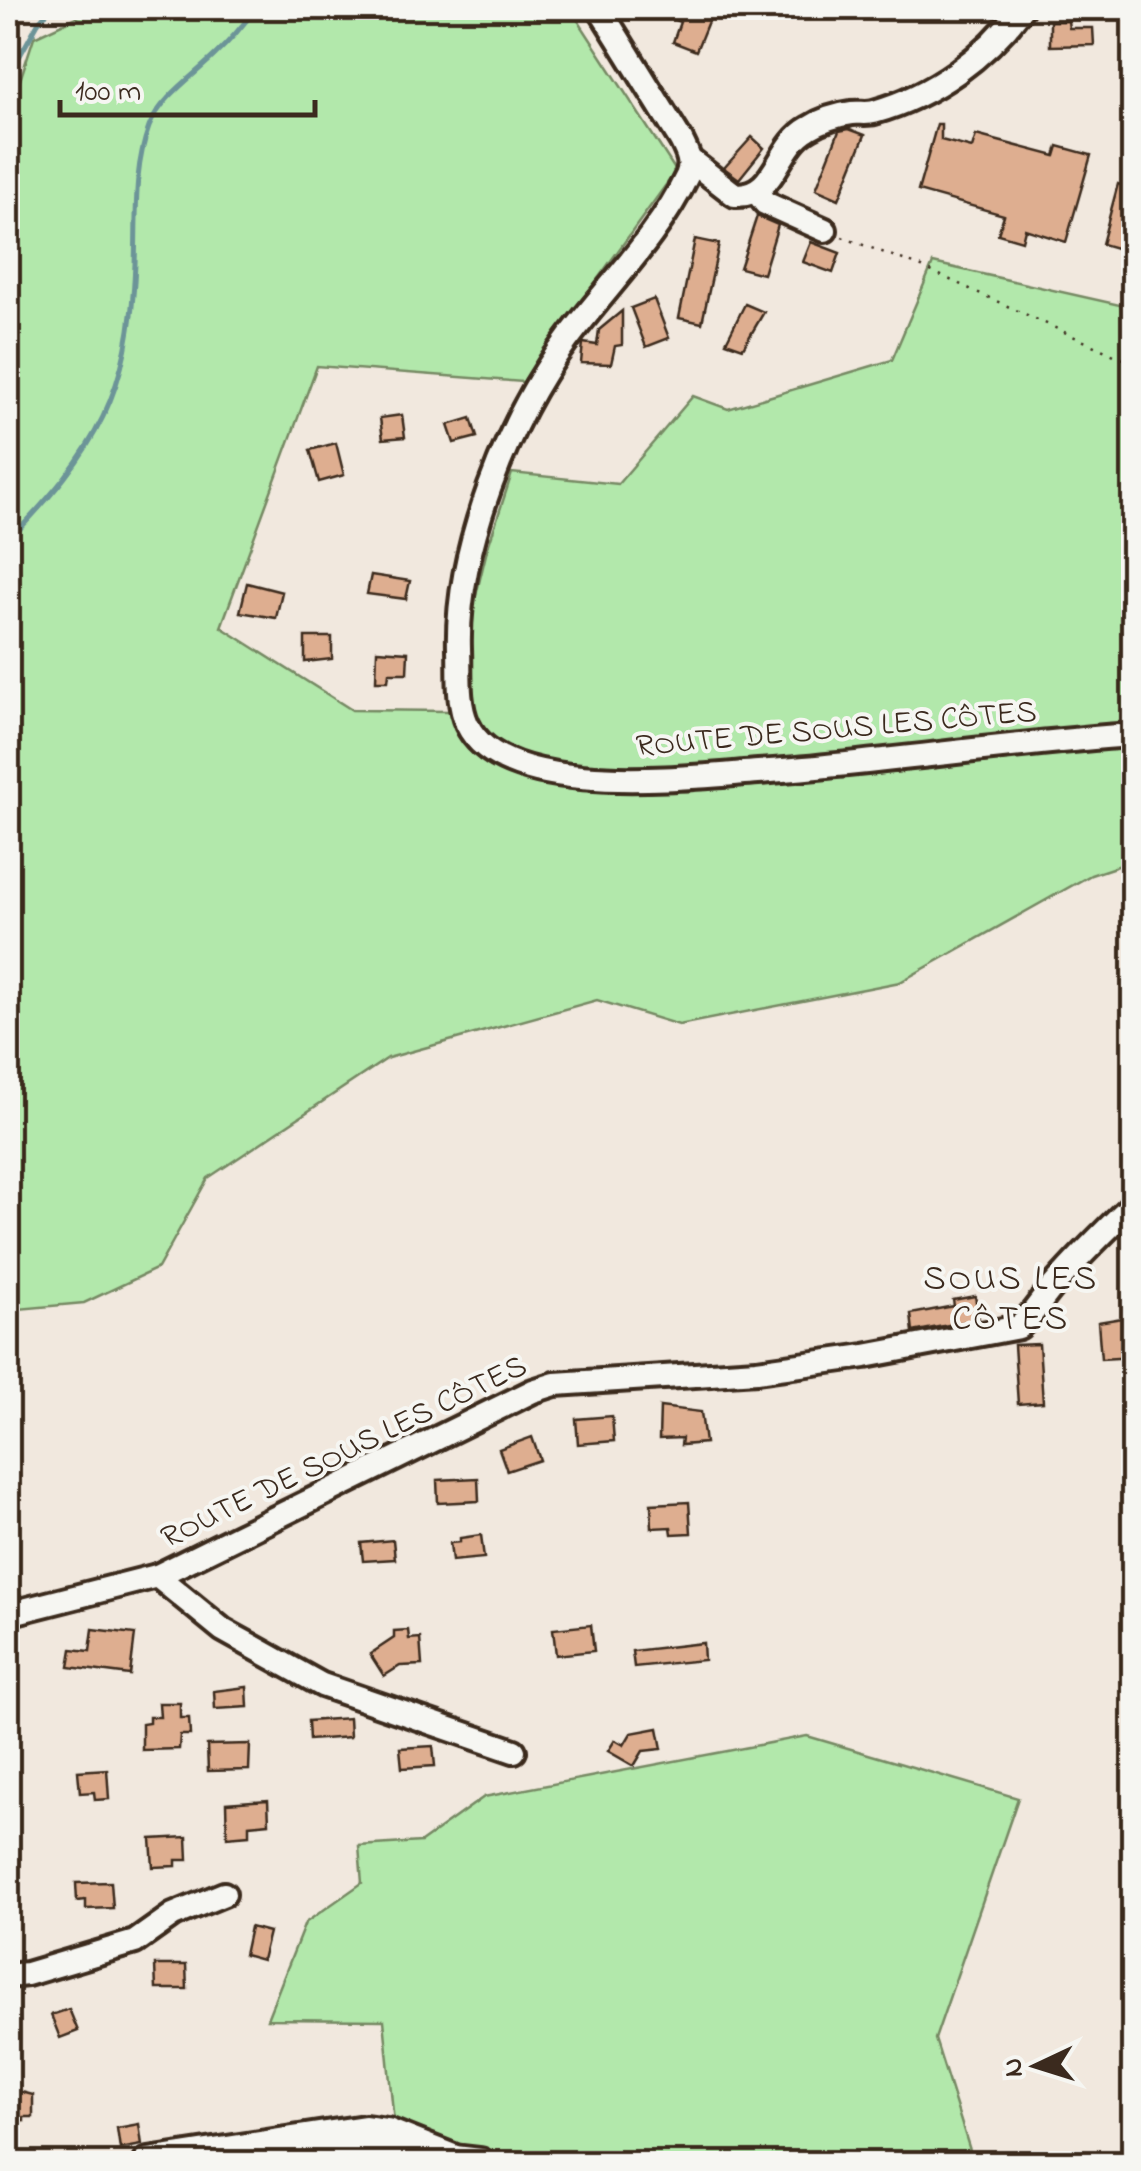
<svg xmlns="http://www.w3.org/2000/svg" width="1141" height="2171" viewBox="0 0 1141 2171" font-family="'Indie Flower',sans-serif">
<rect width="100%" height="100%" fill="#f1e8de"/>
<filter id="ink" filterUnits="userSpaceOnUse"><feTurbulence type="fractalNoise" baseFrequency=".01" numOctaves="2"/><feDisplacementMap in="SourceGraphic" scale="20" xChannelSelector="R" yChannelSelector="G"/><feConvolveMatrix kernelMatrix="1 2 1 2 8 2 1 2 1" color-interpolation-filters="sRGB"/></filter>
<g filter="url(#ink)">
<!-- green -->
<g fill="#b2e8ab" stroke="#768964" stroke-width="2.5">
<polygon points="96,8 570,8 676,171 523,382 317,366 221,627 352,710 448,711 487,550 512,473 618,484 693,396 728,409 892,360 933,263 1133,308 1133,861 1091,875 900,982 679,1025 597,1000 388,1058 208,1178 158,1268 84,1303 8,1310 8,117 34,37"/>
<polygon points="807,1736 1018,1798 935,2039 974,2163 398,2163 384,2020 267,2019 305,1923 362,1883 359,1846 421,1842 484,1797"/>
</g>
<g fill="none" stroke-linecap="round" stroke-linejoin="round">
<!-- stream -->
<g stroke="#6c9498" stroke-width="5">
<polyline points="8,77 38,23 51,8"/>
<path d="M8 541C97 450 130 393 135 264 137 218 133 170 149 127 160 98 195 75 216 54 231 40 244 24 256 8"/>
</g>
</g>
<!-- building -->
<g fill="#deae90" stroke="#3b2a1e" stroke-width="2.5">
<polygon points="645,8 687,8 711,14 696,51 673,42 680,22"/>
<polygon points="1050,21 1068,21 1069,28 1093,28 1094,45 1050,46"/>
<polygon points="937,124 941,124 941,140 972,148 976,135 1055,156 1058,146 1091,155 1066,242 1025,229 1022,241 998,234 1004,215 918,191"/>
<polygon points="849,129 865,135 839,199 816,189 839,131"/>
<polygon points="752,137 764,148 739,179 724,168"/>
<polygon points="1118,184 1134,189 1134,253 1102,244"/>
<polygon points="757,216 778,225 763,274 740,268"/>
<polygon points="695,239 719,244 702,323 679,318"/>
<polygon points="811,242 840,253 833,273 803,262"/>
<polygon points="654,299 669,338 646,347 631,308"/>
<polygon points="745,304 764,312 743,348 726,342"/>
<polygon points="622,311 622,345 615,346 611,364 581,363 583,343 597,345 599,330"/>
<polygon points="402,415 405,437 383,439 380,418"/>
<polygon points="471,418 477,437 454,443 448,425"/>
<polygon points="336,443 344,475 319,482 310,450"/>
<polygon points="371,575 410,581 406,599 367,594"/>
<polygon points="247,583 282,592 276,618 240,612"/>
<polygon points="305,637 332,637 332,659 305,662"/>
<polygon points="377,650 408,652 407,673 389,673 388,681 376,681"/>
<polygon points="975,1296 979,1319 913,1332 911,1314 954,1306 953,1300"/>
<polygon points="1134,1316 1134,1357 1101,1359 1098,1322"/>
<polygon points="1039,1344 1043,1402 1018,1404 1014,1345"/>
<polygon points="660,1407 701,1412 705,1443 681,1445 682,1438 659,1439"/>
<polygon points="612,1416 614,1441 578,1444 576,1419"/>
<polygon points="532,1437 540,1460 507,1471 499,1449"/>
<polygon points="478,1478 479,1501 438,1503 437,1480"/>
<polygon points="689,1502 691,1533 672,1534 671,1527 652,1528 651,1504"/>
<polygon points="481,1535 484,1558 452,1561 450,1543 460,1542 460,1538"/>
<polygon points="393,1540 395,1559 363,1561 361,1543"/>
<polygon points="591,1625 594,1651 556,1655 553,1629"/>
<polygon points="93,1629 135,1634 130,1675 69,1667 72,1649 90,1651"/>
<polygon points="408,1630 409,1639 420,1638 422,1665 400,1666 384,1676 370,1654 394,1638 394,1631"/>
<polygon points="703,1643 704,1660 634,1667 632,1651"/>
<polygon points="247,1687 248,1707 215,1709 214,1691"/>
<polygon points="159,1703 180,1703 180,1718 189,1718 190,1735 180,1735 179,1749 142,1750 142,1724 149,1723 149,1717 160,1717"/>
<polygon points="349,1718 350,1737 309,1740 308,1721"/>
<polygon points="658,1728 662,1749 643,1751 634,1766 608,1751 615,1740 624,1745 631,1733"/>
<polygon points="250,1744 249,1770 208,1771 207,1745"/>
<polygon points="433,1746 435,1766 402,1768 400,1748"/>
<polygon points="107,1769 109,1799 95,1800 94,1792 80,1793 78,1771"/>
<polygon points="268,1800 269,1823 249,1825 249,1835 227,1837 226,1803"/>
<polygon points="187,1837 188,1860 176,1860 176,1866 153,1867 151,1839"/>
<polygon points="111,1882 113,1908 86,1909 86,1900 77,1901 76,1883"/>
<polygon points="250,1927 269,1932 262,1960 244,1955"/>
<polygon points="155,1965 186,1965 187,1989 156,1989"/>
<polygon points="69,2009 78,2031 60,2038 51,2015"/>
<polygon points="10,2089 33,2095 33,2117 24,2117 24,2121 8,2119"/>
<polygon points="139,2124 142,2145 120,2149 117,2128"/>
</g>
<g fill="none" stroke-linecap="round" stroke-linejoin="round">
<defs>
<g id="minor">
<path d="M599 8 681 140C687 152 693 163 687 176 658 237 607 286 567 340 508 419 456 550 459 649 460 672 457 702 467 724 502 800 688 777 758 772 884 763 1008 743 1134 735"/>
<path d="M690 160 735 195C777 197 776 146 809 128 822 120 836 115 852 113 859 112 867 114 874 112 934 95 986 57 1022 8"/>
<polyline points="757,192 765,203 825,230"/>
<polyline points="157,1576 223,1630 322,1685 514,1751"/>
<path d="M8 1614 157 1576 533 1391 555 1384 757 1371 865 1356 1019 1327C1034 1314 1042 1298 1055 1284 1080 1255 1107 1229 1134 1203"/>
<polyline points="8,1976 27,1974 135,1942 173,1915 224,1894"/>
</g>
<g id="major">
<polyline points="295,2160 386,2153 480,2164"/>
<polyline points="149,2164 365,2131 387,2134 450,2159"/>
</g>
</defs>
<!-- minor casing -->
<use href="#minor" stroke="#3b2a1e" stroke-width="30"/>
<!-- major casing -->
<use href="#major" stroke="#3b2a1e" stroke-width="38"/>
<!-- path -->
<polyline stroke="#3b2a1e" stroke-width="2.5" stroke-dasharray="2.5 8" stroke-linecap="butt" points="842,237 922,267 1134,364"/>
<!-- minor -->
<use href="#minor" stroke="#f6f6f2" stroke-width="22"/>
<!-- major -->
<use href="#major" stroke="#f6f6f2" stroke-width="30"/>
</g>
</g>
<g text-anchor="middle" stroke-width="8" stroke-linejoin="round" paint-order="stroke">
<!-- street labels -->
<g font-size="32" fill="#3b2a1e" stroke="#f6f6f2">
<text transform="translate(836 727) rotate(-5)" y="11">ROUTE DE SOUS LES CÔTES</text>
<text transform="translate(343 1450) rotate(-26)" y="11">ROUTE DE SOUS LES CÔTES</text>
</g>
<!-- neighbourhood labels -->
<g font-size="35" letter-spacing="2.5" fill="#3b2a1e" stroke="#f6f6f2">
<text x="1011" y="1289">SOUS LES<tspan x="1011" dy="40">CÔTES</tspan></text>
</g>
</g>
<!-- margin -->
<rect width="1141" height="2171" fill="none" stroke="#f6f6f2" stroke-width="40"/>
<rect x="20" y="20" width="1101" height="2131" fill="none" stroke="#3b2a1e" stroke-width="4" filter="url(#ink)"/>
<!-- north arrow -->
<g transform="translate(1036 2066) rotate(266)" stroke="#f6f6f2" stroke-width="8" paint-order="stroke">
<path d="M0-8L18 38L0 25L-18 38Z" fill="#3b2a1e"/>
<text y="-15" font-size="28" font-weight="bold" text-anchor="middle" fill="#3b2a1e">N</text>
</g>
<!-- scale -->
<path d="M60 100v15h255v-15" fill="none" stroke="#3b2a1e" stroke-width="5"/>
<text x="75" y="100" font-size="30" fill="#3b2a1e" stroke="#f6f6f2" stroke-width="8" paint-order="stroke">100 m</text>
</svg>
